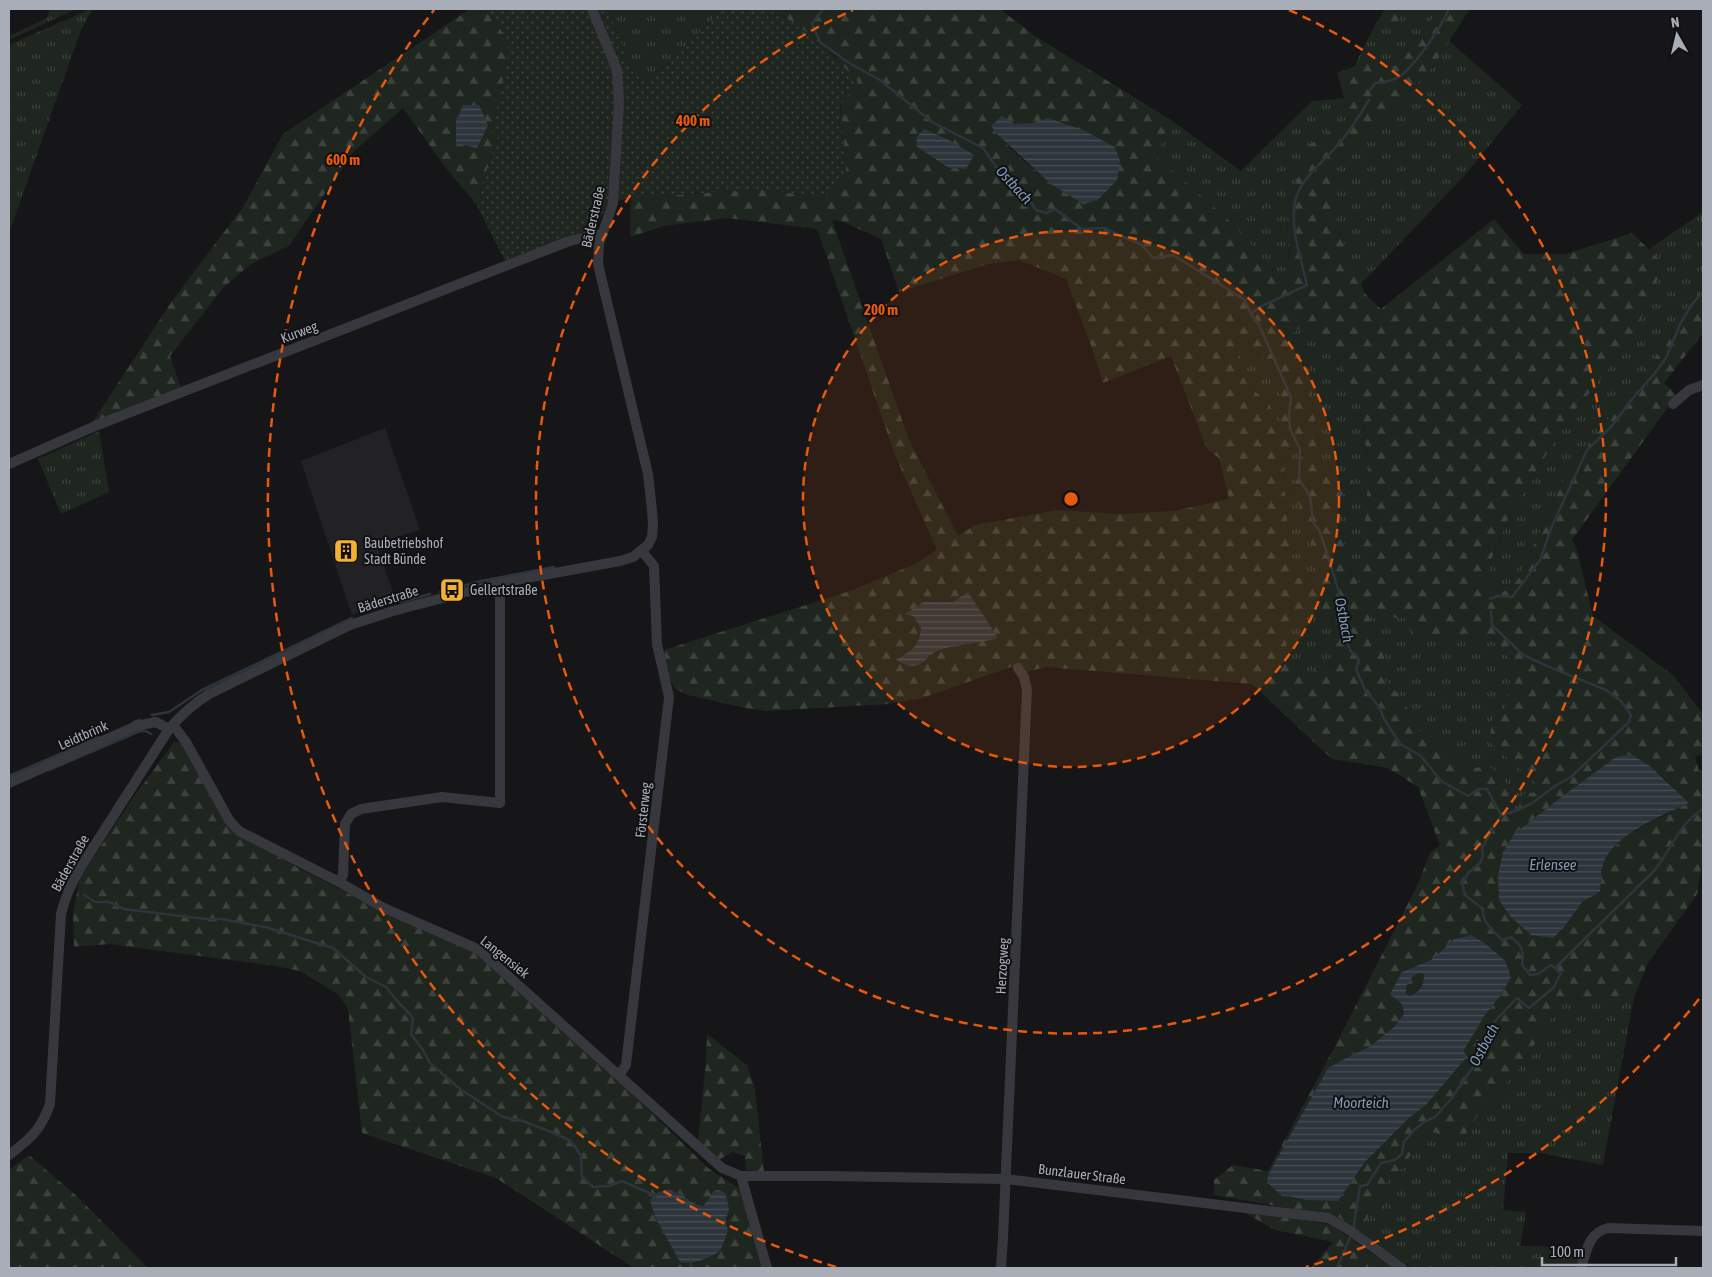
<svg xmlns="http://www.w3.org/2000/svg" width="1712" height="1277" viewBox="0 0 1712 1277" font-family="'Asap Condensed',sans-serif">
<defs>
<pattern id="grass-tufts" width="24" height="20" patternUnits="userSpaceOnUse" patternTransform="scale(1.25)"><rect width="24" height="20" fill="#1e261f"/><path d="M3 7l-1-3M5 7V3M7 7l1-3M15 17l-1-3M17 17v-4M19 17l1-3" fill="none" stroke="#3c433d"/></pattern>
<pattern id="forest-firs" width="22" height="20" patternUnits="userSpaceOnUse" patternTransform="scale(1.25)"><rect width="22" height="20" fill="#1e261f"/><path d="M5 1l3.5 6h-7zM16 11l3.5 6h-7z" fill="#3c433d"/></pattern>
<pattern id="park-dots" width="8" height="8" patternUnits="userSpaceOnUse" patternTransform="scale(1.25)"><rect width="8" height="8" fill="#1e261f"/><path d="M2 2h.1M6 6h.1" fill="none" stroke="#3c433d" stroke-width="1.8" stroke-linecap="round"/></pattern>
<pattern id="water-rules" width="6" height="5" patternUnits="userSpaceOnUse" patternTransform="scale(1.25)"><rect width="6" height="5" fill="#2c353c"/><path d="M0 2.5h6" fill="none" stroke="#485056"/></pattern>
</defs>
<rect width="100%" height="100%" fill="#161618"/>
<!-- built -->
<polygon fill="#222225" points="385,428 420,530 376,544 396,600 352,615 301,461"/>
<!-- grass -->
<g fill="url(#grass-tufts)">
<polygon points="50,9 76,9 9,40 9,36 47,18"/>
<polygon points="90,9 92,11 81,30 9,233 9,45"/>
<polygon points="607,9 723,9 667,65 646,80 634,75"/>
<polygon points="1406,9 1440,9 1395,66 1375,59 1354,67 1376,23 1395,24"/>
<polygon points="1449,41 1522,105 1466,174 1361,284 1337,227 1334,170 1431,69"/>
<polygon points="1345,98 1350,117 1309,145 1287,209 1289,267 1294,279 1287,286 1233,224 1156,156 1171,120 1241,171 1312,101"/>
<polygon points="1703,212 1703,285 1678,328 1567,472 1519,578 1507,591 1493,590 1485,582 1492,559 1510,514 1566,422 1633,338 1664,264 1649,249"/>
<polygon points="1302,327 1316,330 1344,370 1360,402 1369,471 1361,584 1352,574 1333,499 1322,467 1312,401 1289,335"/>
<polygon points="1243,349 1260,353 1273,371 1282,400 1279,427 1270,406 1246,382 1236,362"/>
<polygon points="99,431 109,492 61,514 38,459"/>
<polygon points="1283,448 1303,449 1294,491 1324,577 1294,578 1284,493"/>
<polygon points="1332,615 1336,664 1303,674 1289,663 1285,636 1295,617"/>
<polygon points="1369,617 1408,618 1411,634 1492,640 1513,662 1505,714 1545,791 1518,810 1488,766 1473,768 1415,728 1404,700 1383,678 1383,648"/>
<polygon points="1634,997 1603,1165 1540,1153 1508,1153 1503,1210 1526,1212 1520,1246 1584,1247 1576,1268 1412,1268 1376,1244 1365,1224 1379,1189 1403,1167 1427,1130 1461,1142 1481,1110 1521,1066 1563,999"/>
<polygon points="1371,1253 1395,1268 1368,1268"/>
</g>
<!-- forest -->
<g fill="url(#forest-firs)" fill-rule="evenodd">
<polygon points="470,9 485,9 507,38 508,56 492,132 498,135 476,204 445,167 403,108 353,152 289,246 251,264 223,288 170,356 181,388 92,423 172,301 243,207 283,134"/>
<path d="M762 9H1000L1035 36 1171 120 1156 156 1233 224 1287 286 1294 279 1289 268 1287 209 1309 145 1350 117 1337 73 1375 59 1395 66 1440 9H1470L1431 69 1334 170 1337 227 1365 294 1381 309 1494 219 1524 254H1566L1632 233 1664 264 1633 338 1566 422 1510 514 1492 558 1485 582 1493 590 1507 591 1519 578 1567 472 1678 328 1703 285V333L1664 383 1678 396 1671 403 1572 540 1577 550 1593 616 1673 675 1703 714V755L1695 756 1699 771 1703 770V856L1697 894 1648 963 1634 997 1563 999 1521 1066 1481 1110 1461 1142 1427 1130 1403 1167 1379 1189 1365 1224 1376 1244 1338 1217 1214 1195V1180L1233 1165 1268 1171 1335 1046 1417 886 1430 853 1440 845 1418 787 1388 768 1332 759 1252 684 1045 667 1027 672 1014 666 922 698 888 704 767 711 745 708 688 695 675 689 666 672 664 650 853 590 917 563 937 550 895 455 817 229 727 218 664 226 630 237 631 198 759 189 827 198 846 170 836 56 784 16ZM1048 118 1083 204C1048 182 1016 158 991 126L1033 123ZM832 220 841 221 881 239 899 292 988 264 1019 260 1066 279 1092 348 1103 383 1171 356 1207 449 1219 458 1229 499 1174 511 1120 514 1058 510 975 525 958 536 909 440ZM1302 327 1316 330 1344 370 1360 402 1369 471 1360 583 1352 574 1333 499 1352 491V478L1322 467 1312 401 1303 365 1289 335ZM1243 349 1260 353 1273 371 1282 400 1279 426 1270 406 1246 382 1236 362ZM1283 448 1303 449 1294 491 1324 577 1294 578 1284 493ZM923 602H953L952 647 934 652 920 664 897 660 916 647 921 628 913 616ZM1332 615 1336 664 1303 674 1289 663 1285 636 1295 617ZM1369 617 1407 618 1411 634 1492 640 1513 662 1505 713H1494L1489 741 1544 791 1523 794 1518 809 1503 776 1488 766 1473 768 1415 728 1404 700 1383 678V648ZM1616 757 1639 758 1663 777 1688 803C1664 817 1612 835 1603 865 1600 873 1601 883 1600 892L1582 902 1573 913 1514 834 1564 795ZM1471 935 1501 995 1485 1015 1463 1050 1465 1059 1426 1105 1410 1117 1365 1162 1338 1201 1269 1173 1328 1068 1348 1057 1369 1047 1394 1027 1404 1014 1402 1004V972L1433 959 1454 939Z"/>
<polygon points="1385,9 1406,9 1395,24 1376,23"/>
<path d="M174 742 181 743 238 834 295 866 384 912 477 953 616 1078 708 1168 743 1191 764 1268H634L496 1178 362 1133 348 1009 339 995 300 971 275 966 109 944 74 947 73 912 80 878 130 802ZM670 1190 682 1195 694 1204 703 1206 710 1196 726 1194C728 1208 726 1217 728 1231L680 1262 656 1219 658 1192Z"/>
<path d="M1419 973 1424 974C1424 985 1420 992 1410 996L1406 993C1406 982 1410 977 1419 973Z"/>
<polygon points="707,1034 747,1065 755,1089 764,1172 746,1170 745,1156 732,1152 719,1160 698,1142 706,1061"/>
<polygon points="29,1155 79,1198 148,1268 9,1268 9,1170"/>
<polygon points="1240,1210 1327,1224 1336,1228 1371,1253 1368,1268 1311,1268 1333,1242 1275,1230"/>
</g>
<!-- park -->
<path fill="url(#park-dots)" d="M485 9H607L634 75 646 80 667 65 723 9C735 9 750 7 762 9 796 15 836 57 858 82L840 106 846 170 827 198 759 189 631 198 608 203 597 225 559 242 505 261 476 204 498 136 492 132 508 56 507 38Z"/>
<!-- water -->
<g fill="url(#water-rules)" fill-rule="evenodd">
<polygon points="463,105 479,105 488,125 477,148 456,143 456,122"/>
<polygon points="1002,116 1015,124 1033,123 1048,118 1083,130 1115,147 1120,161 1117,180 1098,200 1083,204 1051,184 998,135 991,126"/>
<polygon points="924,129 949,140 974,155 966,169 949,168 916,146 917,137"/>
<path d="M968 592 998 638C978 644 956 644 937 651 929 654 925 663 918 665 909 667 904 664 896 660 913 649 918 648 921 628L913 616 905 614 923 602H953Z"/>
<path d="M1631 754 1650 766 1689 803C1663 815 1611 836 1603 865 1600 873 1601 883 1600 892L1582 902 1564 927 1553 938 1531 935 1510 916 1499 900 1498 875 1503 852 1514 834 1564 795 1616 757Z"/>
<path d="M1471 935 1486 944 1505 961 1511 977 1501 995 1485 1015 1464 1050 1465 1059 1426 1105 1410 1117 1365 1162 1338 1201 1306 1200 1280 1194 1267 1182 1269 1173 1328 1068 1348 1057 1369 1047 1394 1027 1404 1014 1402 1004 1390 994 1402 972 1433 959 1454 939ZM1419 973 1424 974C1424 985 1420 992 1410 996L1406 993C1406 983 1410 977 1419 973Z"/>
<path d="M670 1190 682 1195 694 1204 703 1206 714 1191 719 1190 726 1194 729 1209 726 1219 728 1231 720 1251C709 1258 693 1265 680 1262L656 1219 650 1200 658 1192Z"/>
</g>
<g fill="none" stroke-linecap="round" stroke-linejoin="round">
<!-- stream -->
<g stroke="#2c353c" stroke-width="2.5">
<path d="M823 9 812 24 820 42 849 63 880 80 932 122 983 148 999 171 1024 191 1036 210 1046 213 1055 209 1082 229 1104 228 1142 245 1153 258 1173 255 1245 300 1251 314 1259 325 1291 397 1289 415 1290 429 1300 449 1299 479 1310 496 1313 522 1319 530 1327 553 1338 589 1343 612 1346 641 1351 652 1355 654 1359 660 1356 669 1365 690 1380 708 1383 717 1400 744 1421 756 1441 781 1468 796 1479 789H1487L1501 815 1482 848 1483 856 1480 863 1469 872 1462 883 1465 895 1483 909C1482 923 1493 930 1502 940L1511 937C1523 946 1524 951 1522 965L1530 975 1538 974 1551 965 1561 973 1554 987 1529 1008 1517 998 1494 1022 1484 1051 1451 1099 1435 1117 1426 1121 1415 1129 1404 1142 1402 1154 1395 1160 1381 1163 1367 1185 1360 1186 1353 1230"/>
<path d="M1370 90 1375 83C1384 83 1398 79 1404 73 1420 58 1440 29 1449 9"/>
<path d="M1251 314 1258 308 1307 285C1301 258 1290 229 1295 202 1299 180 1322 163 1336 147 1349 132 1359 117 1369 100"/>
<polyline points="440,592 481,581 554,567"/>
<polyline points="1490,599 1497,596 1512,597 1540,560 1552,526 1587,450 1611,427 1633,398 1655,373 1666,358 1681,322 1693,303 1703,292"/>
<polyline points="401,602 430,594"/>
<polyline points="1491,611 1492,625 1523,655 1547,666 1606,690 1620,700 1631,715 1629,722 1571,777 1555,786 1531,804 1513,812 1501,815"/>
<polyline points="152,715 169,712 202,690 352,618"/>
<polyline points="134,722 140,720"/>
<polyline points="49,770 140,731 146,731 151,734"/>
<polyline points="9,776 99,737"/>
<polyline points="84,895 95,902 109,902 124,909 206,919 221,919 265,927 333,948 366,977 386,987 399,1003 410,1014 413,1019 411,1034 423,1050 430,1063 460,1089 503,1117 523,1121 551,1132 567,1139 574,1145 581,1156 582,1177 593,1187 609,1186 622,1181 654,1195 655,1197"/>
<path d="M1555 968 1654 871C1671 850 1679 823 1703 809"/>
<polyline points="691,1261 691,1268"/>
<polyline points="1337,1268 1351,1235"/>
</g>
<!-- minor -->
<g stroke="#37383d" stroke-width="10">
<polyline points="1673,404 1689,390 1703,385"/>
<polyline points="9,464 95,426 567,242 588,236 603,234"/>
<polyline points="173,725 186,742 229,820 239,831 339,882 384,908 478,949 722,1168 741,1176 827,1176 1005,1179 1328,1218 1346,1228 1402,1268"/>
<polyline points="9,783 136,726 156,722 169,729"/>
<polyline points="339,882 343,875 345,824 351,814 361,809 442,797 500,803 500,583"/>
<polyline points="620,1074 626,1065 669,697 657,644 654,566 642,551"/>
<path d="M9 1155C30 1139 41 1130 50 1104L61 914C65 896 72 882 82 865L169 729C181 715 193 704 209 694L350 625 393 611 500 583 620 561 633 557 648 545 652 537 653 525 652 510 648 474 598 264 599 244 613 203 619 102 617 70 592 9"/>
<polyline points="741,1176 767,1268"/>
<polyline points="1001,1268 1003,1238 1027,689 1024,677 1018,668"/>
<path d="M1581 1268C1587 1251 1588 1233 1608 1228L1703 1231"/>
</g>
</g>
<!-- distance rings -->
<circle cx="1071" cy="499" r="268" fill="#e8590c" fill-opacity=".12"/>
<g fill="none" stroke="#e8590c" stroke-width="2.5" stroke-dasharray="9 6">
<circle cx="1071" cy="499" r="268"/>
<path d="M1289 10A535 535 0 1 1 853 10"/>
<path d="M1699 999A803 803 0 0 1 1306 1267M836 1267A803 803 0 0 1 434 10"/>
</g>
<!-- icons -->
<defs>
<symbol id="building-square" viewBox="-11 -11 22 22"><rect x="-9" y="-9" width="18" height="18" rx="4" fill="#f2b134" stroke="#111113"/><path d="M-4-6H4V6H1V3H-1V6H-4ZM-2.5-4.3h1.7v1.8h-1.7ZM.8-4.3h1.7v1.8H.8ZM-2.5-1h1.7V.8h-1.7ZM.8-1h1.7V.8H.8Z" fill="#111"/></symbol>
<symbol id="bus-square" viewBox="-11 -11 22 22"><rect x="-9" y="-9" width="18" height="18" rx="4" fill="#f2b134" stroke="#111113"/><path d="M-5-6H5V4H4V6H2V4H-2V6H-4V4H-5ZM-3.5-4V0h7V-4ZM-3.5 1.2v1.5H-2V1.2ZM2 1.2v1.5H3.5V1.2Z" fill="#111"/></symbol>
</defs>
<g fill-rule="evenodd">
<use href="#building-square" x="332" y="537" width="28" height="28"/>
<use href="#bus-square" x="438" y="576" width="28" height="28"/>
</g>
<g text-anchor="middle" stroke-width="4" stroke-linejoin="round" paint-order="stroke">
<!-- street labels -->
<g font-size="14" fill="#a8adb8" stroke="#111113">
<text transform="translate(593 217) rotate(-77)" y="5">Bäderstraße</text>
<text transform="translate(299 332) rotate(-21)" y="5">Kurweg</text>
<text transform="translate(388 599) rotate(-17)" y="5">Bäderstraße</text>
<text transform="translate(83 735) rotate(-24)" y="5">Leidtbrink</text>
<text transform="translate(643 810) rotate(-84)" y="5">Försterweg</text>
<text transform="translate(70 863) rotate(-61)" y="5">Bäderstraße</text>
<text transform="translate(505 957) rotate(39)" y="5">Langensiek</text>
<text transform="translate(1002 966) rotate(-87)" y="5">Herzogweg</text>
<text transform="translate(1082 1174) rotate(7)" y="5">Bunzlauer Straße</text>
</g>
<!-- poi labels -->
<g font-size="14" fill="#a8adb8" stroke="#111113" text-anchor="start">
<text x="364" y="548">Baubetriebshof<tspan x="364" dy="16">Stadt Bünde</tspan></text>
<text x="470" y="595">Gellertstraße</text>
</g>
<!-- water labels -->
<g font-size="15" font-style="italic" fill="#7f9bb3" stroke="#111113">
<text transform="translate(1014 185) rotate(47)" y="5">Ostbach</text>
<text transform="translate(1344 620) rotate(79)" y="5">Ostbach</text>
<text x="1553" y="870">Erlensee</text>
<text transform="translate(1484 1045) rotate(-62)" y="5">Ostbach</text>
<text x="1361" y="1108">Moorteich</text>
</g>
</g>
<circle cx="1071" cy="499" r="8" fill="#e8590c" stroke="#111113" stroke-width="2.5"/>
<g font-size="15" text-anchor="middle" font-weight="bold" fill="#e8590c" stroke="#111113" stroke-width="4" stroke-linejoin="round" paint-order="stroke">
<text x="693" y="126">400 m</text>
<text x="343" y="165">600 m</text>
<text x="881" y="315">200 m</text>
</g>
<!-- border -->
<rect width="1712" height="1277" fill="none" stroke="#a8adb8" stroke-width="20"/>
<!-- north arrow -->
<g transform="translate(1677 35) rotate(352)" stroke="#111113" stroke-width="4" paint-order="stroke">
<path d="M0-4L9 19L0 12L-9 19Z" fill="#a8adb8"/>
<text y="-8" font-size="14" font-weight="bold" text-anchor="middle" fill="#a8adb8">N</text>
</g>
<!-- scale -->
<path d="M1542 1257v8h134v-8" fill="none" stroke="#a8adb8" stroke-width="2.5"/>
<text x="1550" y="1257" font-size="15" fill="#a8adb8" stroke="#111113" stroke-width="4" paint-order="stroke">100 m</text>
</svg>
